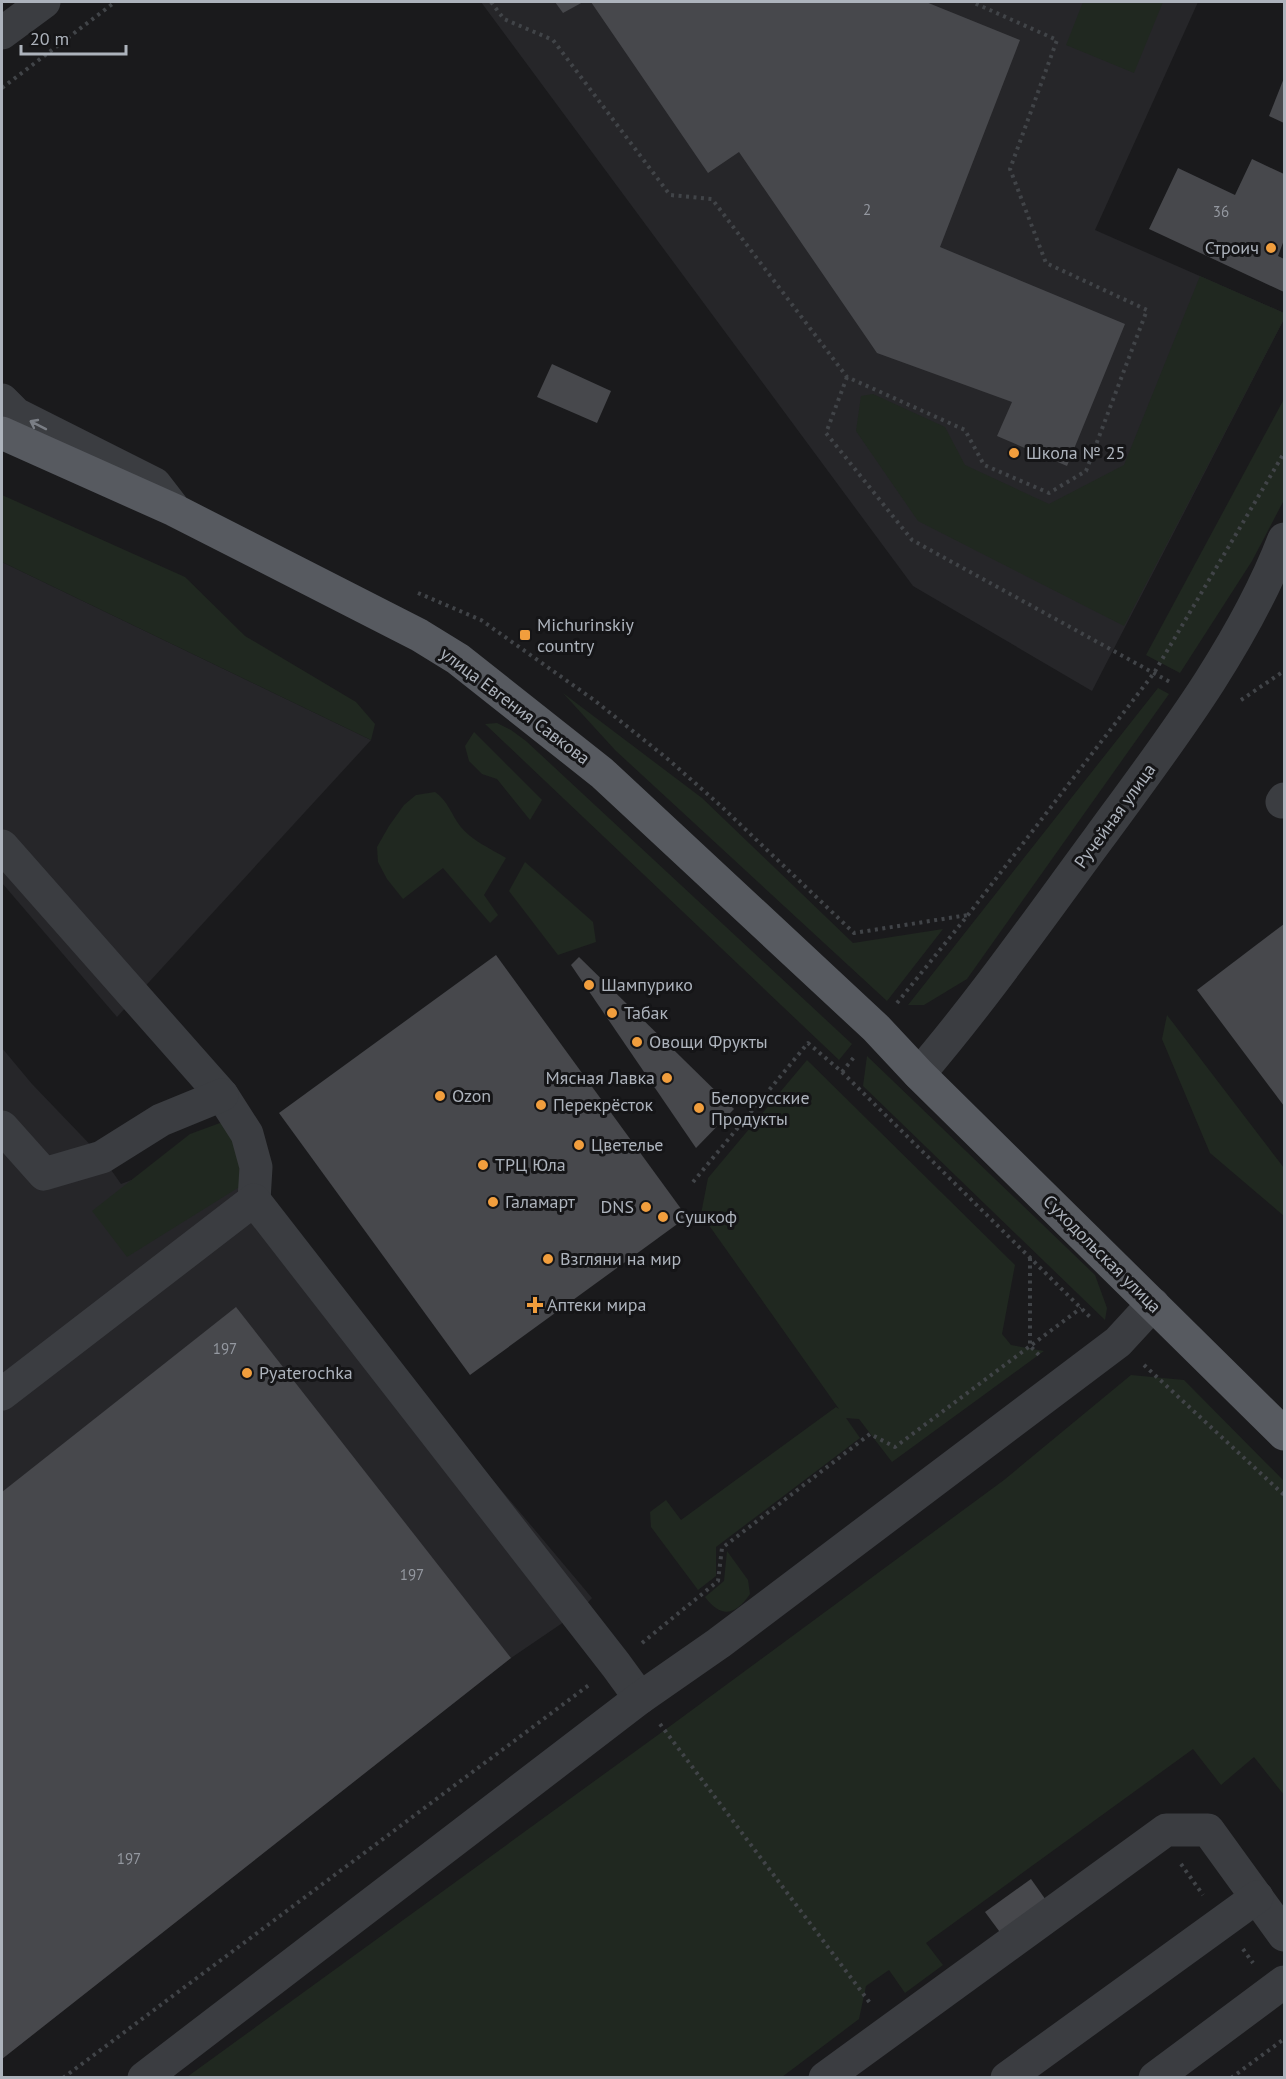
<svg xmlns="http://www.w3.org/2000/svg" width="1286" height="2079" viewBox="0 0 1286 2079" font-family="'PT Sans',sans-serif">
<rect width="100%" height="100%" fill="#1a1a1c"/>
<!-- built -->
<g fill="#262629">
<polygon points="481,2 1198,2 1095,230 1284,313 1284,319 1092,691 913,586"/>
<polygon points="2,562 371,740 117,1017 2,883"/>
<polygon points="2,1048 32,1084 102,1157 121,1184 192,1157 256,1167 282,1229 592,1598 580,1611 511,1658 2,2059"/>
</g>
<!-- green -->
<g fill="#202820">
<polygon points="1083,2 1163,2 1134,73 1066,45"/>
<polygon points="1200,276 1284,313 1284,319 1124,626 918,521 856,431 861,396 873,394 945,427 965,465 1049,504 1124,465"/>
<polygon points="1284,399 1284,500 1252,561 1180,673 1146,655"/>
<polygon points="2,495 185,577 245,636 356,702 375,724 371,740 2,562"/>
<polygon points="1158,688 1169,694 967,979 924,1005 908,1005"/>
<polygon points="563,693 702,798 853,943 943,929 887,1001 615,750"/>
<polygon points="497,723 511,730 526,741 852,1044 839,1060 485,724"/>
<polygon points="474,732 542,800 530,820 497,779 482,774 469,761 465,746"/>
<path d="M435 792C448 801 451 814 460 826 471 840 491 849 506 858L484 895 498 915 490 923 443 868 403 899 387 879 378 862 377 847 389 826 404 805 416 795Z"/>
<polygon points="525,862 593,922 596,942 558,955 509,891"/>
<polygon points="1167,1015 1284,1168 1284,1216 1210,1153 1162,1039"/>
<polygon points="867,1056 1095,1275 1107,1308 1105,1320 863,1086"/>
<polygon points="807,1060 1015,1265 1002,1334 1011,1345 1044,1351 892,1462 859,1419 846,1418 860,1438 716,1547 716,1576 698,1590 651,1527 650,1512 666,1500 681,1520 836,1407 839,1409 701,1214 708,1178"/>
<polygon points="220,1123 236,1131 243,1152 241,1186 127,1257 92,1211 190,1134"/>
<polygon points="1131,1375 1184,1380 1284,1481 1284,1795 1254,1757 1221,1785 1193,1749 926,1943 943,1965 905,1993 889,1970 866,1986 859,2019 782,2077 187,2077 673,1724 1004,1480"/>
<path d="M727 1551 748 1580 750 1594C735 1616 721 1618 705 1597L724 1581Z"/>
</g>
<!-- building -->
<g fill="#47484c">
<polygon points="555,2 583,2 563,13"/>
<polygon points="591,2 926,2 1020,40 940,247 1125,324 1067,466 997,436 1012,402 877,353 739,152 708,173"/>
<polygon points="1284,78 1284,123 1269,116"/>
<polygon points="1252,159 1284,174 1284,240 1278,256 1284,259 1284,292 1149,229 1178,168 1235,195"/>
<polygon points="552,364 611,391 597,423 537,397"/>
<polygon points="1284,924 1284,1106 1197,990"/>
<polygon points="496,955 687,1217 470,1375 279,1113"/>
<polygon points="579,957 734,1109 696,1148 571,965"/>
<polygon points="236,1307 511,1658 2,2059 2,1492"/>
<polygon points="1031,1879 1048,1903 1002,1935 985,1912"/>
</g>
<g fill="none" stroke-linecap="round" stroke-linejoin="round">
<!-- path -->
<g stroke="#414448" stroke-width="4" stroke-dasharray="3 4.5" stroke-linecap="butt">
<polyline points="491,2 504,19 553,40 670,195 712,199 847,377 965,430 984,465 1049,493 1086,471 1147,310 1046,263 1010,169 1057,40 972,2"/>
<polyline points="2,88 115,2"/>
<polyline points="847,377 826,433 912,540 1170,682"/>
<polyline points="418,593 481,620 594,700 669,760 722,807 854,933 968,915"/>
<polyline points="1241,700 1284,671"/>
<polyline points="897,1003 968,915 1154,673 1284,453"/>
<polyline points="842,1072 855,1056"/>
<polyline points="693,1182 808,1043 842,1072 1091,1318"/>
<polyline points="1030,1258 1030,1346 1042,1358"/>
<polyline points="1144,1365 1284,1495"/>
<polyline points="642,1643 718,1581 722,1548 870,1434 895,1447 1081,1308"/>
<polyline points="660,1724 870,2003"/>
<polyline points="1181,1864 1203,1895"/>
<polyline points="1243,1949 1253,1963"/>
<polyline points="63,2078 589,1685"/>
<polyline points="1231,2078 1284,2039"/>
</g>
<!-- minor -->
<g stroke="#3b3d41" stroke-width="33">
<polyline points="2,33 44,2"/>
<polyline points="2,400 16,414 155,484 172,506"/>
<polyline points="1282,802 1284,799"/>
<polyline points="2,846 222,1095 247,1134 256,1167 254,1200"/>
<path d="M919 1074C983 999 1039 919 1098 839 1166 746 1242 648 1284 539"/>
<polyline points="2,1127 44,1174 102,1157 161,1120 222,1095"/>
<polyline points="2,1394 254,1200 616,1665 640,1698"/>
<polyline points="144,2078 640,1698 719,1643 1118,1342 1153,1304"/>
<polyline points="825,2078 1166,1830 1208,1830 1284,1935"/>
<polyline points="1007,2078 1257,1897"/>
<polyline points="1155,2078 1284,1982"/>
</g>
<!-- major -->
<polyline stroke="#575a60" stroke-width="33" points="2,433 174,510 419,635 458,659 602,773 876,1028 919,1074 1284,1434"/>
</g>
<!-- one-way arrows -->
<defs><path id="oneway-shaft" d="M-6 0H5M1.5-3L5.5 0L1.5 3" fill="none" stroke-width="1.6" stroke-linecap="round" stroke-linejoin="round" transform="scale(1.5)"/></defs>
<use stroke="#7a7e85" href="#oneway-shaft" transform="translate(38 425) rotate(-153)"/>
<!-- markers -->
<g fill="#f19e3d" stroke="#151517" stroke-width="2">
<circle cx="1271" cy="248" r="6"/>
<circle cx="1014" cy="453" r="6"/>
<rect x="519" y="629" width="12" height="12" rx="3"/>
<circle cx="589" cy="985" r="6"/>
<circle cx="612" cy="1013" r="6"/>
<circle cx="637" cy="1042" r="6"/>
<circle cx="667" cy="1078" r="6"/>
<circle cx="440" cy="1096" r="6"/>
<circle cx="541" cy="1105" r="6"/>
<circle cx="699" cy="1108" r="6"/>
<circle cx="579" cy="1145" r="6"/>
<circle cx="483" cy="1165" r="6"/>
<circle cx="493" cy="1202" r="6"/>
<circle cx="646" cy="1207" r="6"/>
<circle cx="663" cy="1217" r="6"/>
<circle cx="548" cy="1259" r="6"/>
<path d="M532 1296h6v6h6v6h-6v6h-6v-6h-6v-6h6z"/>
<circle cx="247" cy="1373" r="6"/>
</g>
<g text-anchor="middle" stroke-width="6" stroke-linejoin="round" paint-order="stroke">
<!-- number labels -->
<g font-size="15" fill="#9498a0">
<text x="867" y="215">2</text>
<text x="1221" y="217">36</text>
<text x="225" y="1354">197</text>
<text x="412" y="1580">197</text>
<text x="129" y="1864">197</text>
</g>
<!-- poi labels -->
<g font-size="18" fill="#adb3bc" stroke="#151517" text-anchor="start">
<text x="1259" y="254" text-anchor="end">Строич</text>
<text x="1026" y="459">Школа № 25</text>
<text x="537" y="631">Michurinskiy<tspan x="537" dy="21">country</tspan></text>
<text x="601" y="991">Шампурико</text>
<text x="624" y="1019">Табак</text>
<text x="649" y="1048">Овощи Фрукты</text>
<text x="655" y="1084" text-anchor="end">Мясная Лавка</text>
<text x="452" y="1102">Ozon</text>
<text x="711" y="1104">Белорусские<tspan x="711" dy="21">Продукты</tspan></text>
<text x="553" y="1111">Перекрёсток</text>
<text x="591" y="1151">Цветелье</text>
<text x="495" y="1171">ТРЦ Юла</text>
<text x="505" y="1208">Галамарт</text>
<text x="634" y="1213" text-anchor="end">DNS</text>
<text x="675" y="1223">Сушкоф</text>
<text x="560" y="1265">Взгляни на мир</text>
<text x="547" y="1311">Аптеки мира</text>
<text x="259" y="1379">Pyaterochka</text>
</g>
<!-- street labels -->
<g font-size="18" fill="#adb3bc" stroke="#151517">
<text transform="translate(515 706) rotate(37)" y="6">улица Евгения Савкова</text>
<text transform="translate(1115 816) rotate(-54)" y="6">Ручейная улица</text>
<text transform="translate(1102 1254) rotate(45)" y="6">Суходольская улица</text>
</g>
</g>
<!-- border -->
<rect width="1286" height="2079" fill="none" stroke="#adb3bc" stroke-width="6"/>
<!-- scale -->
<path d="M21 45v9h105v-9" fill="none" stroke="#adb3bc" stroke-width="3"/>
<text x="30" y="45" font-size="18" fill="#adb3bc" stroke="#151517" stroke-width="4.5" paint-order="stroke">20 m</text>
</svg>
